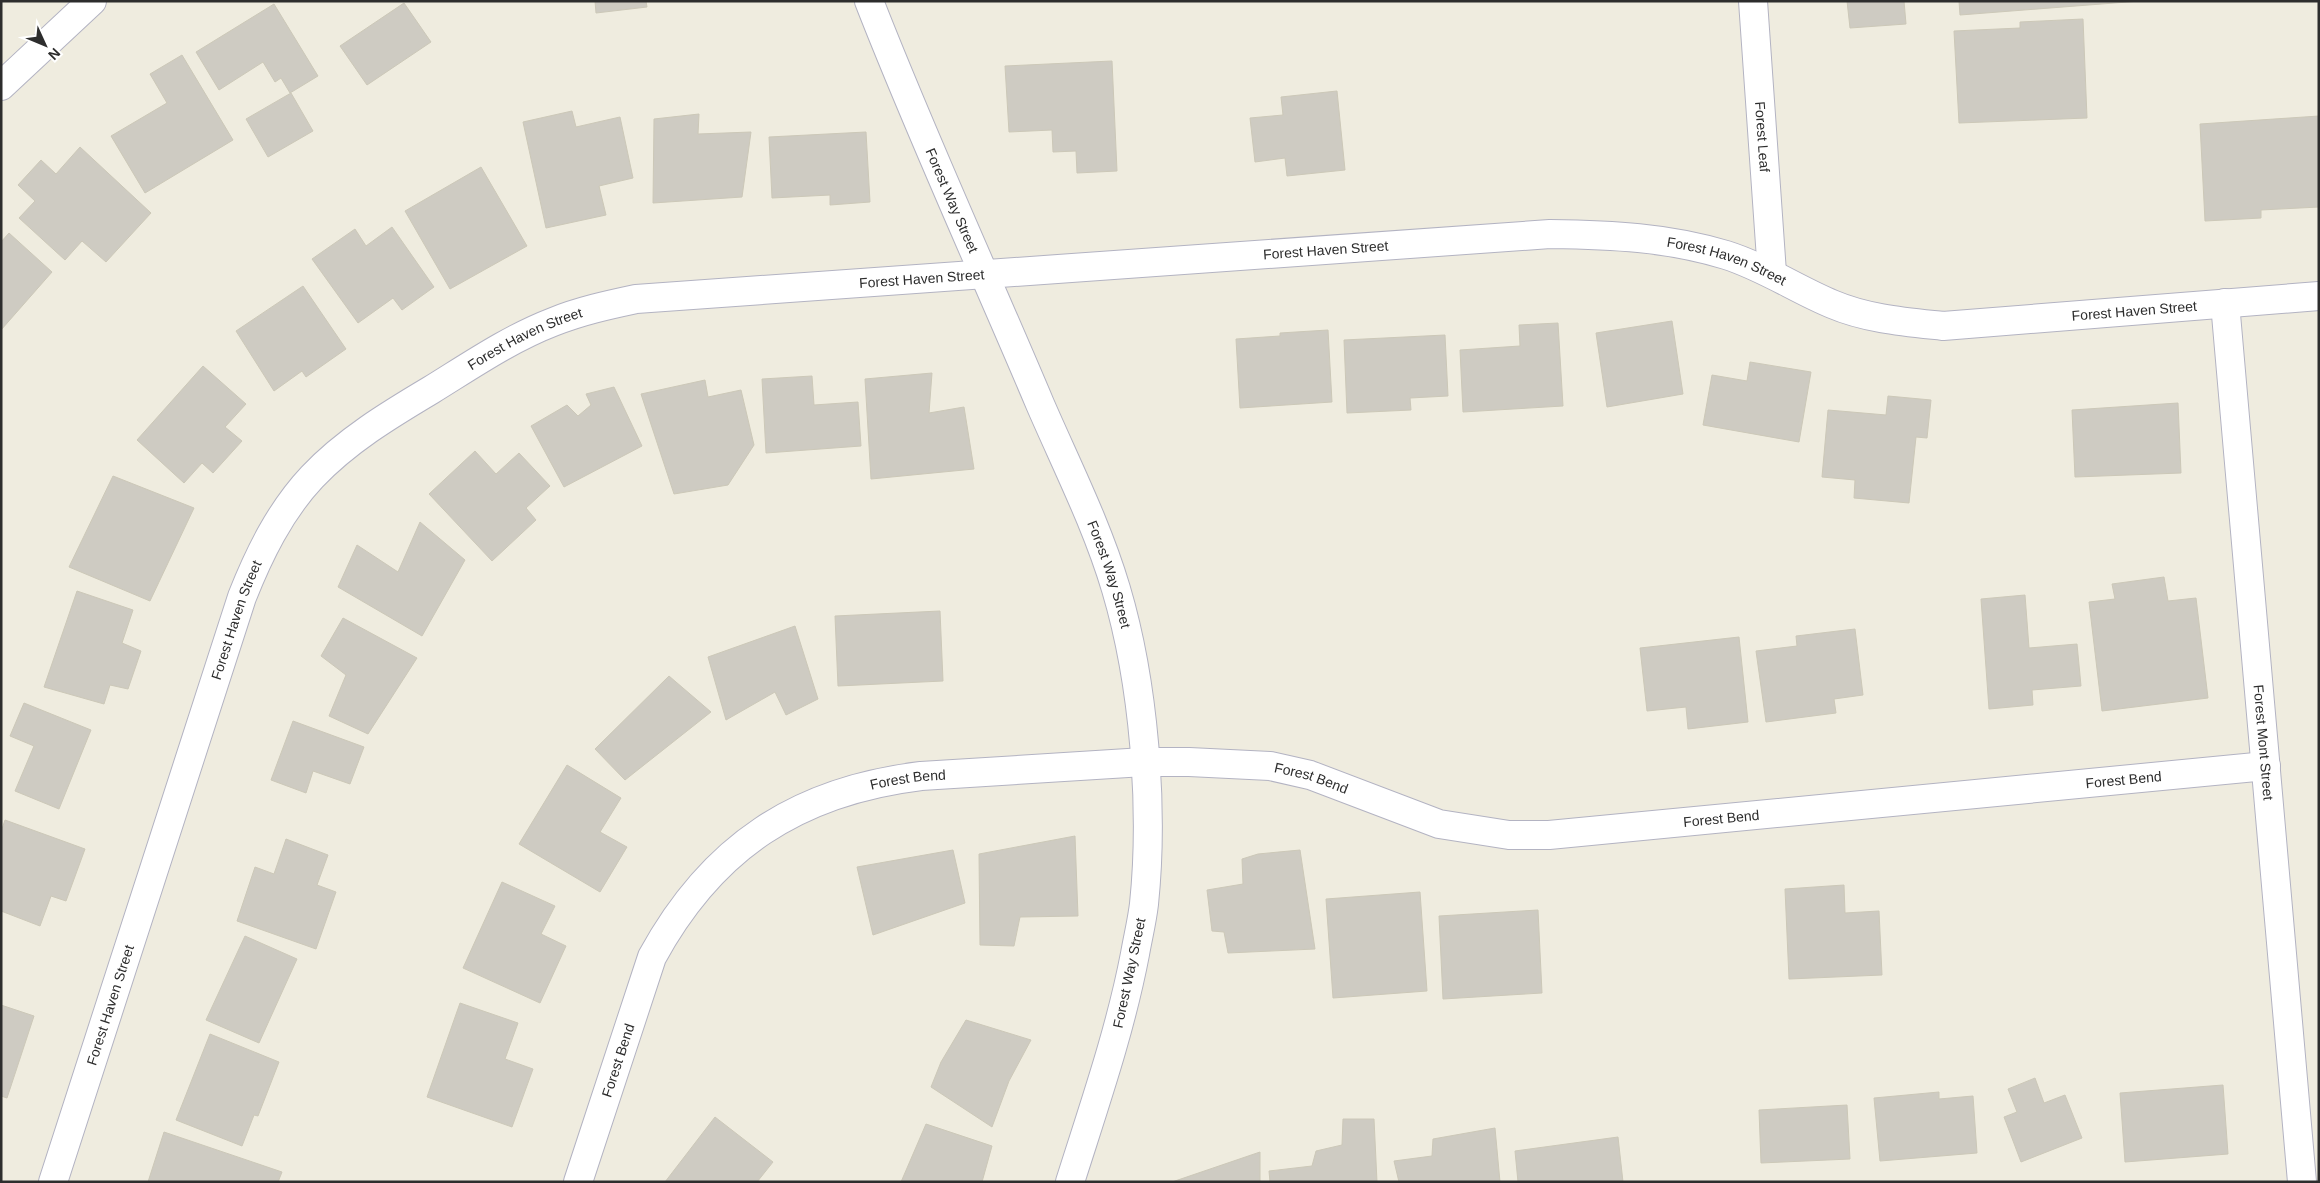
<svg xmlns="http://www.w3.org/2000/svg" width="2320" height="1183" viewBox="0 0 2320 1183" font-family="Helvetica,sans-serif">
<rect width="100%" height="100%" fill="#efecdf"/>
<!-- building -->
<g fill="#cecbc2" stroke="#ccc8b8">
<polygon points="595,1 646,1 647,7 596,13"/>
<polygon points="1847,1 1904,1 1906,24 1850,28"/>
<polygon points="1959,1 2140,1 1960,15"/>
<polygon points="404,3 431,42 367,85 340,46"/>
<polygon points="274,4 318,76 290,93 281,78 275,82 263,62 219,90 196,52"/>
<polygon points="2083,19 2087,118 1959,123 1954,31 2020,28 2020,22"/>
<polygon points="182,55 233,140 145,193 111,136 167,103 150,74"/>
<polygon points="1112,61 1117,171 1077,173 1076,151 1053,152 1052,130 1009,132 1005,66"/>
<polygon points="1337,91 1345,170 1287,176 1285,158 1255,162 1250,118 1283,115 1281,97"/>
<polygon points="291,93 313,131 268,157 246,119"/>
<polygon points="572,111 576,127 620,117 633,178 599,186 606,215 546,228 523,122"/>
<polygon points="699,114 698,134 751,132 742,197 653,203 654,119"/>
<polygon points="2319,116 2319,207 2261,210 2261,218 2205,221 2200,124"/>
<polygon points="866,132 870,202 830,205 830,195 772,198 769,137"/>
<polygon points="80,147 151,213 106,262 82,241 65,260 19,218 35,201 18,185 41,160 56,174"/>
<polygon points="481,167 527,246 450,289 405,211"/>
<polygon points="392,227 434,287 402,310 393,298 358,323 312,259 355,229 366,246"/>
<polygon points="9,233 52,272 1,330 1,242"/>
<polygon points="303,286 346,349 306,377 302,371 274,391 236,331"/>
<polygon points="1672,321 1683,394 1607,407 1596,333"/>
<polygon points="1558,323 1563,406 1463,412 1460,350 1520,346 1519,325"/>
<polygon points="1328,330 1332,402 1240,408 1236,339 1280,336 1280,333"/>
<polygon points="1445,335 1448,396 1410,398 1411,410 1347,413 1344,340"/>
<polygon points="1750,362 1811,372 1799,442 1703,425 1712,375 1747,381"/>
<polygon points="203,366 246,404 225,427 242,441 213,473 202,463 184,483 137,440"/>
<polygon points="932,373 929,413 964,407 974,469 871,479 865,379"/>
<polygon points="812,376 814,405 858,402 861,446 766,453 762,379"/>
<polygon points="705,380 708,397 741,390 754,445 728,485 674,494 641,394"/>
<polygon points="614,387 642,446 564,487 531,426 567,405 578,416 591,405 586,394"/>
<polygon points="1888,396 1931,400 1927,438 1916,437 1909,503 1854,498 1855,480 1822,477 1828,410 1886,415"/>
<polygon points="2178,403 2181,473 2075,477 2072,410"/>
<polygon points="475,451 496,474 519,453 550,486 526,508 536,520 492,561 429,494"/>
<polygon points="113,476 194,508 150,601 69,567"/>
<polygon points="420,522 465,560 422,636 338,587 357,545 398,572"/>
<polygon points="2164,577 2168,601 2196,598 2208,698 2102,711 2089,602 2115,599 2112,584"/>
<polygon points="77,591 133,610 122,643 141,651 128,689 110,685 104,704 44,687"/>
<polygon points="2025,595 2029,648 2077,644 2081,686 2032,690 2033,705 1989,709 1981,599"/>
<polygon points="940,611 943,681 838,686 835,616"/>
<polygon points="343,618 417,658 368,734 329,716 346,675 321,656"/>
<polygon points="795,626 818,699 786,715 775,692 726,720 708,657"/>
<polygon points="1855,629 1863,695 1834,699 1836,713 1766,722 1756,651 1797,646 1796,636"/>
<polygon points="1739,637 1748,722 1688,729 1686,707 1647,711 1640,648"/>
<polygon points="669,676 711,712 625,780 595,749"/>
<polygon points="24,703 91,730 59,809 15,791 34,746 10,736"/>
<polygon points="293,721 364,747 350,784 313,771 306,793 271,780"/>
<polygon points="567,765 621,798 600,832 627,847 600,892 519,844"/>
<polygon points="5,820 85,849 66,901 51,896 40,926 1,911 1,832"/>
<polygon points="1075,836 1078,916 1020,917 1014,946 980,945 979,854"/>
<polygon points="286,839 328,855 317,885 336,892 316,949 237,921 255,867 274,874"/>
<polygon points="953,850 965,903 873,935 857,867"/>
<polygon points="1300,850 1315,949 1228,953 1224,932 1212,931 1207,890 1243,884 1242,859 1258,854"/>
<polygon points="502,882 555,906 541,934 566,946 540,1003 463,968"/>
<polygon points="1844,885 1845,913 1879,911 1882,975 1789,979 1785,889"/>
<polygon points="1420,892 1427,991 1333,998 1326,899"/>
<polygon points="1538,910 1542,993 1443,999 1439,916"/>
<polygon points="245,936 297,959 259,1043 206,1020"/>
<polygon points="460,1003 518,1023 505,1059 533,1069 512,1127 427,1097"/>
<polygon points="1,1005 34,1016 7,1098 1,1096"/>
<polygon points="966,1020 1031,1040 1009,1081 992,1127 931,1087 941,1062"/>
<polygon points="210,1034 279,1062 258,1116 254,1115 242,1146 176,1120"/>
<polygon points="2035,1078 2044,1103 2065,1095 2082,1138 2021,1162 2004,1117 2017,1112 2008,1089"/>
<polygon points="2223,1085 2228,1154 2125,1162 2120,1093"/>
<polygon points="1939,1092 1939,1099 1973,1096 1977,1153 1880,1161 1874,1098"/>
<polygon points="1847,1105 1850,1159 1761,1163 1759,1110"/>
<polygon points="715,1117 773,1162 757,1182 665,1182"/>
<polygon points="1343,1119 1374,1119 1377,1182 1270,1182 1269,1171 1312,1166 1316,1151 1342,1145"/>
<polygon points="926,1124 992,1146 982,1182 901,1182"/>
<polygon points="1495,1128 1500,1182 1399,1182 1394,1161 1432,1156 1433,1139"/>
<polygon points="164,1132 282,1172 278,1182 148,1182"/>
<polygon points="1618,1137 1623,1182 1518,1182 1515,1151"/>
<polygon points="1260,1152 1260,1182 1172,1182"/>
</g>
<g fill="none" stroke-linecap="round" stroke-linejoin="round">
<defs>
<g id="minor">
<path id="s1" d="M869 1C922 137 983 269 1040 404 1066 464 1097 525 1116 589 1144 683 1154 807 1144 904 1142 921 1138 937 1135 954 1120 1032 1094 1106 1070 1182"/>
<path id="s2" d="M1753 1 1772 273"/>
<polyline points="1,86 92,1"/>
<path id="s3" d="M2225 303 2302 1182"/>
<path id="s4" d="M53 1182 242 597C259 554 280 511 312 477 346 441 389 415 431 390 470 366 509 339 553 322 580 311 608 305 636 299L1550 234C1611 235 1667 237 1726 255 1764 267 1796 289 1832 304 1867 319 1906 322 1943 326L2319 296"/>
<path id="s5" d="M578 1182 652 957C712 847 797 791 921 776L1144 762H1189L1270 766 1310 775 1439 824 1509 835H1549L2266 766"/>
</g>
</defs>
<!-- minor casing -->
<use href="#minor" stroke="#b3b3c2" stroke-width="30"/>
<!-- minor -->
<use href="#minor" stroke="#fff" stroke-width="28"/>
</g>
<g text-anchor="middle" stroke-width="5" stroke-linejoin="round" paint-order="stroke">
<!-- street labels -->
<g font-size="14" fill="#2d2d2d" stroke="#fff">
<text dy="5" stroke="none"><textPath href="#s2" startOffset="136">Forest Leaf</textPath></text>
<text dy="5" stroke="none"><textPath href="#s1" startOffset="216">Forest Way Street</textPath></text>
<text dy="5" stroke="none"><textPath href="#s4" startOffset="1820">Forest Haven Street</textPath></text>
<text dy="5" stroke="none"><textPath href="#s4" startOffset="2225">Forest Haven Street</textPath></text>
<text dy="5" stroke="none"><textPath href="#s4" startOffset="1415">Forest Haven Street</textPath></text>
<text dy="5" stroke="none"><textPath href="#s4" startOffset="2645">Forest Haven Street</textPath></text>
<text dy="5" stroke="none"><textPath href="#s4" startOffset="1010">Forest Haven Street</textPath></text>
<text dy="5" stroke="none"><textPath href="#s1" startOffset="622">Forest Way Street</textPath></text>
<text dy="5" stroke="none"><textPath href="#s4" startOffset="591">Forest Haven Street</textPath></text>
<text dy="5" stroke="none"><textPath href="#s3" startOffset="441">Forest Mont Street</textPath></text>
<text dy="5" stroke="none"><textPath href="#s5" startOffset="968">Forest Bend</textPath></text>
<text dy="5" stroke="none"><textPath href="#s5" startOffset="562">Forest Bend</textPath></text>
<text dy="5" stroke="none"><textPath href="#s5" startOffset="1792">Forest Bend</textPath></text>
<text dy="5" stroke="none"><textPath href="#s5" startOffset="1388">Forest Bend</textPath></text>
<text transform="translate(1129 973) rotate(-78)" y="5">Forest Way Street</text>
<text dy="5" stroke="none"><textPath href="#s4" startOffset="186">Forest Haven Street</textPath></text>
<text dy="5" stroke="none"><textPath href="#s5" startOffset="128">Forest Bend</textPath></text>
</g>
</g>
<!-- border -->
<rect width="2320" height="1183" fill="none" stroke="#2d2d2d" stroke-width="5"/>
<!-- north arrow -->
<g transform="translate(45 45) rotate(134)" stroke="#ffffff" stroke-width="4" paint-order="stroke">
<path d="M0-4L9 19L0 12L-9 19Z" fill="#2d2d2d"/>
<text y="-8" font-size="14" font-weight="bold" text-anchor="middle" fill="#2d2d2d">N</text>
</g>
</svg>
